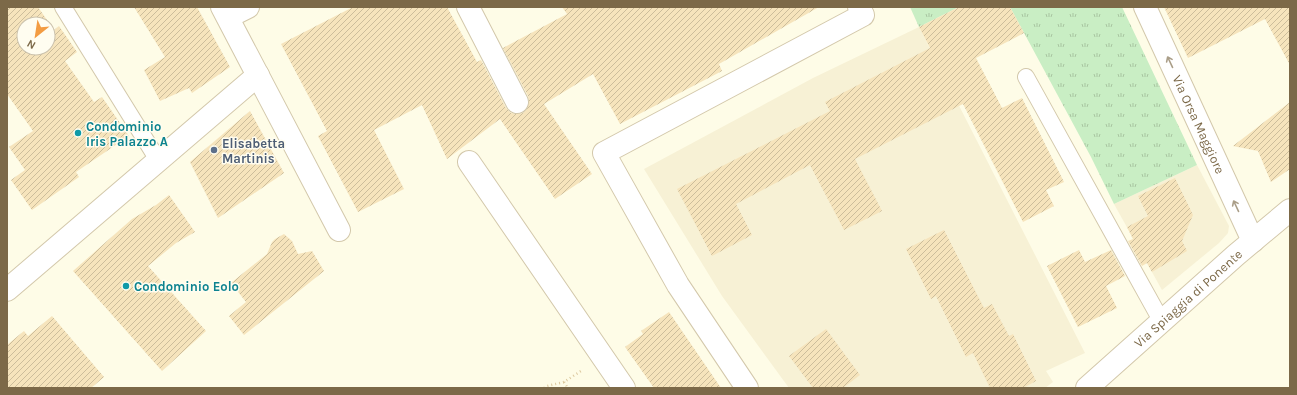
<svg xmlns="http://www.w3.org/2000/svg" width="1297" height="395" viewBox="0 0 1297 395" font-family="Karla,sans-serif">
<defs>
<pattern id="grass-tufts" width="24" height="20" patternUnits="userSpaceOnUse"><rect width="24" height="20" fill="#c9eec4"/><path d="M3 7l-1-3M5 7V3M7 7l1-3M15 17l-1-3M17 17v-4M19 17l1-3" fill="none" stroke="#a8c5a1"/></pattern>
<pattern id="building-hatch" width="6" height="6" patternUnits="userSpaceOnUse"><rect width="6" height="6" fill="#f6e4bc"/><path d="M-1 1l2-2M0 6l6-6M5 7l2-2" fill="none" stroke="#ccbd9b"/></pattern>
</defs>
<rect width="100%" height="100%" fill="#fefce7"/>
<!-- residential -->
<g fill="#f7f1d5">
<polygon points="919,27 1085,353 1046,371 1053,382 1045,388 789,388 722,296 644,169 813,78"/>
<polygon points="1197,165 1229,226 1228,233 1219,243 1162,290 1114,204"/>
</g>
<!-- grass -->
<g fill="url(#grass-tufts)">
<polygon points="910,7 959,7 919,27"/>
<polygon points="1010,7 1122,7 1197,165 1114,204 1091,157"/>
</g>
<!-- building -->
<g fill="url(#building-hatch)" fill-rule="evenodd">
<path d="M7 7H38L54 30 59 26 77 52 65 61 94 102 102 97 129 136 76 172 79 177 32 210 11 180 25 170 9 147 33 131 7 94ZM24 24H48V48H24Z"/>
<polygon points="134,7 197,7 230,67 192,93 189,88 160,101 144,70 165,57"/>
<polygon points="353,7 447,7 477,62 481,60 506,108 511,113 517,114 523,113 527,109 529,102 528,96 503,48 567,14 562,7 819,7 719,64 722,71 620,124 593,74 544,104 592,174 555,199 500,119 447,159 422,105 374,130 404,189 358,212 318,136 327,131 281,44"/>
<polygon points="959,7 1010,7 1024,33 976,58 1002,108 1022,98 1064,182 1046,190 1054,206 1023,222 963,104 855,159 882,211 844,230 810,165 736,204 752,235 712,256 677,189 830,111 825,102 930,48 919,27"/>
<polygon points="1164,7 1290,7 1290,65 1265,19 1188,58"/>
<polygon points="1290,102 1290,169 1271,182 1258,151 1233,146"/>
<polygon points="250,111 284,173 218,218 190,162"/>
<polygon points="1175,178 1193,215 1182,241 1187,251 1152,272 1147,263 1142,266 1128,241 1133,239 1127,227 1148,216 1138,196"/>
<polygon points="169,195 195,232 176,243 148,266 206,331 162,371 73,271 132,219 156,205"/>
<polygon points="944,230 984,308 992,304 1009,336 1013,334 1036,381 1023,388 990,388 973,353 966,357 936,296 931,299 906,249"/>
<polygon points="284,234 292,241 298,254 312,251 324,271 244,335 229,316 246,302 231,283 267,254 272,242 275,239"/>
<polygon points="1079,250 1085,262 1111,250 1125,276 1106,286 1117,308 1078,327 1047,266"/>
<polygon points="669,312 721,388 654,388 625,347 643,334 641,331"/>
<polygon points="52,316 104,377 91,388 7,388 7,345 24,331 28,336"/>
<polygon points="826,329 860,375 843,388 813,388 789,356"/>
</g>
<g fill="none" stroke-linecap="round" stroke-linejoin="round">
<defs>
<g id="service">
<polyline points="63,7 158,160"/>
<polyline points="1026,77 1162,322"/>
</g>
<g id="minor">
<polyline points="222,7 339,230"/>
<polyline points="468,7 517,102"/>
<polyline points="228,17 248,7"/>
<polyline points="469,162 624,388"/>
<polyline points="7,290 258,75"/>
<polyline points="747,388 678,285 604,153 863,15 859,7"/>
</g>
<g id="tertiary">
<path id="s1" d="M1145 7 1253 241"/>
<path id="s2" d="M1087 388 1236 255 1290 210"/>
</g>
</defs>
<!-- service casing -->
<use href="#service" stroke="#d3c8ab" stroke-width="18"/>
<!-- minor casing -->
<use href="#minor" stroke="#d3c8ab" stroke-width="24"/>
<!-- tertiary casing -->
<use href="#tertiary" stroke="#d3c8ab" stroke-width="24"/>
<!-- path -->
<g stroke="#dcc89e" stroke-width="2.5" stroke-dasharray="1 3" stroke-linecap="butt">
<polyline points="564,382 568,388"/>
<polyline points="544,388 547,386 564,382 581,371"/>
</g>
<!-- service -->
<use href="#service" stroke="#fff" stroke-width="16"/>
<!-- minor -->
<use href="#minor" stroke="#fff" stroke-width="22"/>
<!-- tertiary -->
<use href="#tertiary" stroke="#fff" stroke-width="22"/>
</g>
<!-- one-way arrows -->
<defs><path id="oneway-shaft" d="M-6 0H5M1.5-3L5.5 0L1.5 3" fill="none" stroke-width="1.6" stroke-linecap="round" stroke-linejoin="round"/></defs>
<g stroke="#aa9e88">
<use href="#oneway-shaft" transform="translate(1170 62) rotate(-115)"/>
<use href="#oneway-shaft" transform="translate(1236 206) rotate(-115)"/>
</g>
<!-- markers -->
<g fill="#0f9aa8" stroke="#fffdf0" stroke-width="1.5">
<circle cx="78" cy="133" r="4"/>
<circle cx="126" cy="286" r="4"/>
</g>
<circle fill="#5c6f8a" stroke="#fffdf0" stroke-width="1.5" cx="214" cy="150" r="4"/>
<g text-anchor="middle" stroke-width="3" stroke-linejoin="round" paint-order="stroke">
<!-- street labels -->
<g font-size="13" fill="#7c6948" stroke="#fffdf0">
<text dy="5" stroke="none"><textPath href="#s1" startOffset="129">Via Orsa Maggiore</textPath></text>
<text dy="5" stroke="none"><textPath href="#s2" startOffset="135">Via Spiaggia di Ponente</textPath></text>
</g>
<!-- culture labels -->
<g font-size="13" font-weight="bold" fill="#0d838f" stroke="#fffdf0" text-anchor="start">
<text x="86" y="131">Condominio<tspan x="86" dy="15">Iris Palazzo A</tspan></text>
<text x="134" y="291">Condominio Eolo</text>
</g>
<!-- service labels -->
<g font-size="13" font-weight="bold" fill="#4e5e75" stroke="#fffdf0" text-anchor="start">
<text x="222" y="148">Elisabetta<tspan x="222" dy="15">Martinis</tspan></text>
</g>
</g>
<!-- border -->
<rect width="1297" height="395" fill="none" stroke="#7c6948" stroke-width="16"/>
<!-- north arrow -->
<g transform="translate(36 36) rotate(210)"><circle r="19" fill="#fffdf0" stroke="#cbc2ad"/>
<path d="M0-3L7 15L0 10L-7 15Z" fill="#f39c42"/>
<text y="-6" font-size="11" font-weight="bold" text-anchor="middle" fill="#7c6948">N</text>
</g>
</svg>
